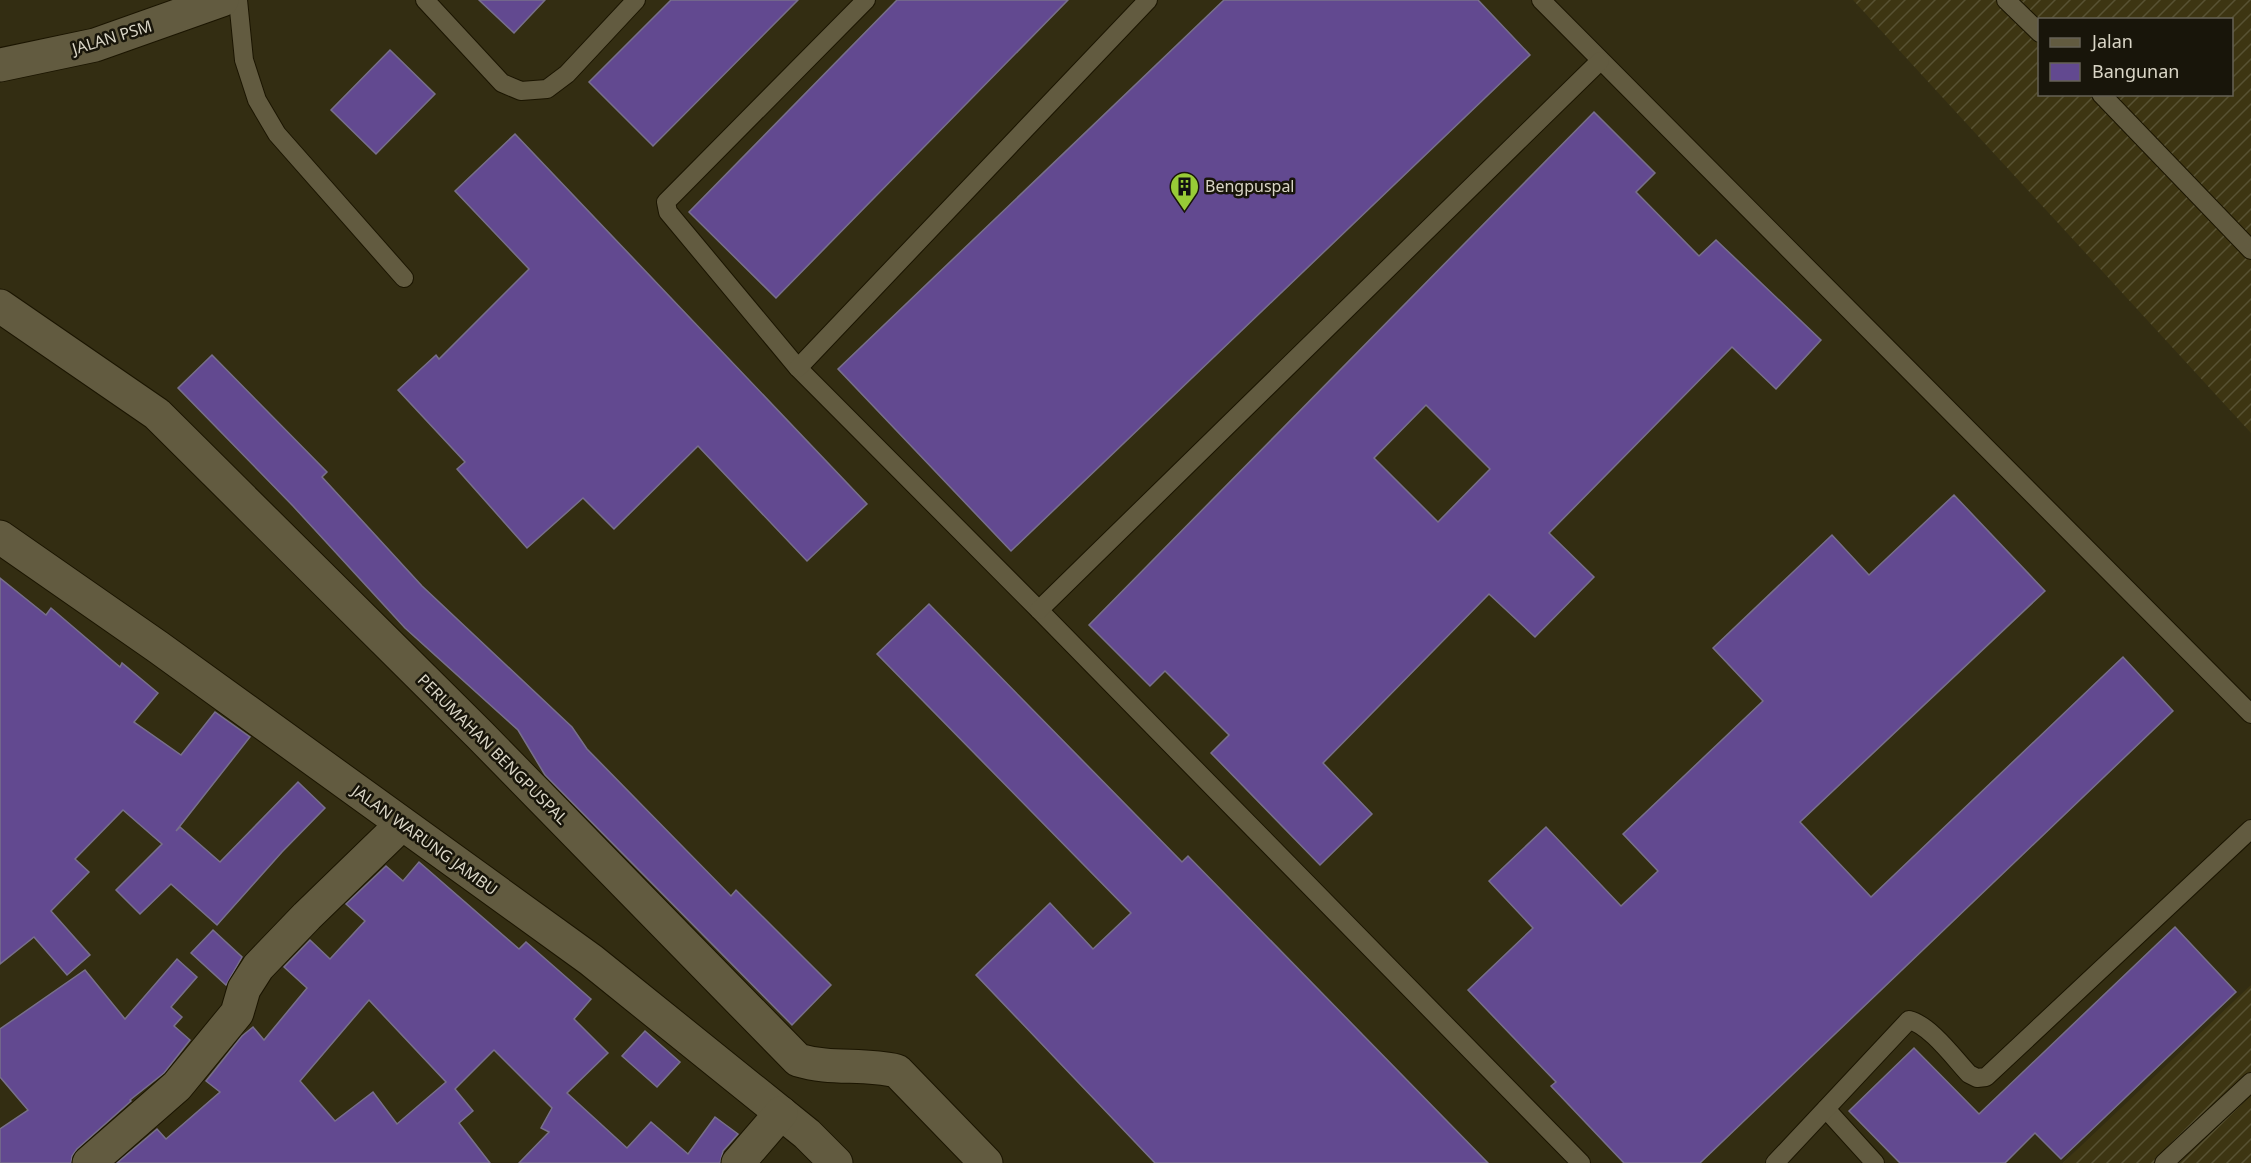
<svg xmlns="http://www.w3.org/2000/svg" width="2251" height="1163" viewBox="0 0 2251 1163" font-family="'Noto Sans',sans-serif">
<defs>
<pattern id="industrial-furrows" width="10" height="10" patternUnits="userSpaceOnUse" patternTransform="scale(1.5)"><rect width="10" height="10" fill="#3d3512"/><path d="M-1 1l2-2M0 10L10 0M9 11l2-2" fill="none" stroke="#585233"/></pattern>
</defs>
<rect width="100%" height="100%" fill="#332d12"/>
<!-- industrial -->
<g fill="url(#industrial-furrows)" fill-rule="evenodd">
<path d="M1853 0H2251V433ZM2040 20H2232V94H2040Z"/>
<polygon points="2251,985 2251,1163 2063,1163"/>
</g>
<!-- building -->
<g fill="#624990" stroke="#78708b" stroke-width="1.5" fill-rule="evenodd">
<polygon points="479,0 545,0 514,33"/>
<polygon points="671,0 798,0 653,146 589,82"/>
<polygon points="897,0 1068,0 776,298 689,212"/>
<polygon points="1224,0 1478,0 1530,55 1011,551 838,369"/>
<polygon points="390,50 435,94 376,154 331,110"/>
<path d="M1594 112 1655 173 1636 192 1699 256 1716 240 1821 340 1776 389 1732 347 1549 533 1594 577 1535 637 1489 594 1323 763 1372 814 1320 865 1211 753 1229 735 1165 671 1150 686 1089 625ZM1426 405 1490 469 1438 522 1374 458Z"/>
<polygon points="515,134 867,504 807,561 698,446 614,529 583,498 527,548 457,469 465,462 398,390 436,355 439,359 529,269 455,191"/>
<polygon points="212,355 327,472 322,477 422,586 572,727 587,749 731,896 736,890 831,985 792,1025 545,775 518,730 405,628 293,506 178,388"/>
<polygon points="1954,495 2045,591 1800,822 1871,897 2123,657 2173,711 1700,1163 1624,1163 1551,1086 1556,1082 1468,990 1533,928 1489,881 1546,827 1621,906 1658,871 1623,834 1763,701 1713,648 1832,535 1869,575"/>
<polygon points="0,578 46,615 51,608 120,667 122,663 158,693 134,722 181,755 215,712 250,737 176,831 180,827 220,862 298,782 325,808 282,852 217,925 171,884 140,914 116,890 162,844 123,810 75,859 89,872 51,911 90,955 67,975 34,937 0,964"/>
<polygon points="929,604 1182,862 1188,856 1488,1163 1155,1163 976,975 1050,903 1093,949 1131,913 877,654"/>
<path d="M419 862 519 949 526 942 591 999 574 1019 608 1053 567 1093 627 1148 651 1122 688 1154 715 1117 738 1134 723 1151 720 1163H519L549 1132 541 1128 552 1108 494 1050 455 1089 473 1111 459 1123 490 1163H117L157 1129 166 1139 220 1092 206 1081 242 1036 253 1027 264 1040 307 988 284 967 310 940 330 959 365 921 346 904 386 866 403 881ZM369 1000 446 1082 397 1124 373 1092 335 1121 300 1081Z"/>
<polygon points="2175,927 2236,992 2061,1159 2035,1133 2005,1163 1900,1163 1849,1111 1914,1048 1979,1114"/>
<polygon points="213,930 242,957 226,985 191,953"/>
<polygon points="177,959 197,977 171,1007 182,1017 174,1026 190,1040 164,1073 130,1100 131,1101 77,1149 72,1156 71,1163 0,1163 0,1129 28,1110 0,1077 0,1029 85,970 125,1019"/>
<polygon points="645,1031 680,1062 657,1087 622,1056"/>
</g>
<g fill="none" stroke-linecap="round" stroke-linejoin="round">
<defs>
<g id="service">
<polyline points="238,0 244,60 257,100 277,134 404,278"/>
<polyline points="425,0 502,83 521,91 547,89 567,74 636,0"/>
<polyline points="866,0 674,194 666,202 668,212 798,368 1039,610 1581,1163"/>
<polyline points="1541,0 2251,714"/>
<polyline points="2006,0 2040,33"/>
<polyline points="2101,94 2251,250"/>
<polyline points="798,368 1148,0"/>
<polyline points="1039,610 1600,61"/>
<polyline points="1826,1109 1875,1163"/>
<path d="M1775 1163 1909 1020C1930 1025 1954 1058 1969 1074L1977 1078 1986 1077 2251 829"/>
<polyline points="2164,1163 2251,1082"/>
</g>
<g id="minor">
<polyline points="0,65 95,45 222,0"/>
<path d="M0 306 157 414 480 735 798 1060C831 1070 863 1063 897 1071L986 1163"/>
<polyline points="0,537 158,647 591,960 807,1134 836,1163"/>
<polyline points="89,1163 177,1086 237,1013 244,989 258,967 307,916 402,824"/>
<polyline points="738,1163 781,1113"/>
</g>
</defs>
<!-- service casing -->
<use href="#service" stroke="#1b1500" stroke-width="20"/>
<!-- minor casing -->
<use href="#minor" stroke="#1b1500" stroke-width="35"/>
<!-- service -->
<use href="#service" stroke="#625b40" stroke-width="18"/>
<!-- minor -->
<use href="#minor" stroke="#625b40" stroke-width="33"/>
</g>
<!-- icons -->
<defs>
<symbol id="building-pin" viewBox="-11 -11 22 30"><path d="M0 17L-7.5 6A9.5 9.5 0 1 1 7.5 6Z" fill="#98cb37" stroke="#18150a"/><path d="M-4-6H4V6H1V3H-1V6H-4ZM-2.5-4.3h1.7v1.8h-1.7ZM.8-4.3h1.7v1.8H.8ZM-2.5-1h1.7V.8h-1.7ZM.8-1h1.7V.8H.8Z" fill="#111"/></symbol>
</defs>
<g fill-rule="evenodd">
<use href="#building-pin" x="1168" y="170" width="33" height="45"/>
</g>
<g text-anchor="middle" stroke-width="5" stroke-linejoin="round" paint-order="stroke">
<!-- street labels -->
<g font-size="16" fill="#dad6c7" stroke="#18150a">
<text transform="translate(112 37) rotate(-17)" y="6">JALAN PSM</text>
<text transform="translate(493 749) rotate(45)" y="6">PERUMAHAN BENGPUSPAL</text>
<text transform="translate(425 840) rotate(36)" y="6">JALAN WARUNG JAMBU</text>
</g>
<!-- poi labels -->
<g font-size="16" fill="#dad6c7" stroke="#18150a" text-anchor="start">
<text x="1205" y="192">Bengpuspal</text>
</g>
</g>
<!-- legend -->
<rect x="2038" y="18" width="195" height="78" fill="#18150a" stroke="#666256" stroke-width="1.5"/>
<rect x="2050" y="38" width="30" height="9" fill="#625b40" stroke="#666256" stroke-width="1.5"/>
<text x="2092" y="48" font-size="18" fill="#dad6c7">Jalan</text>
<rect x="2050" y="63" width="30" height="18" fill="#624990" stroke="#666256" stroke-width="1.5"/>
<text x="2092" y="78" font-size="18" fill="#dad6c7">Bangunan</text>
</svg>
